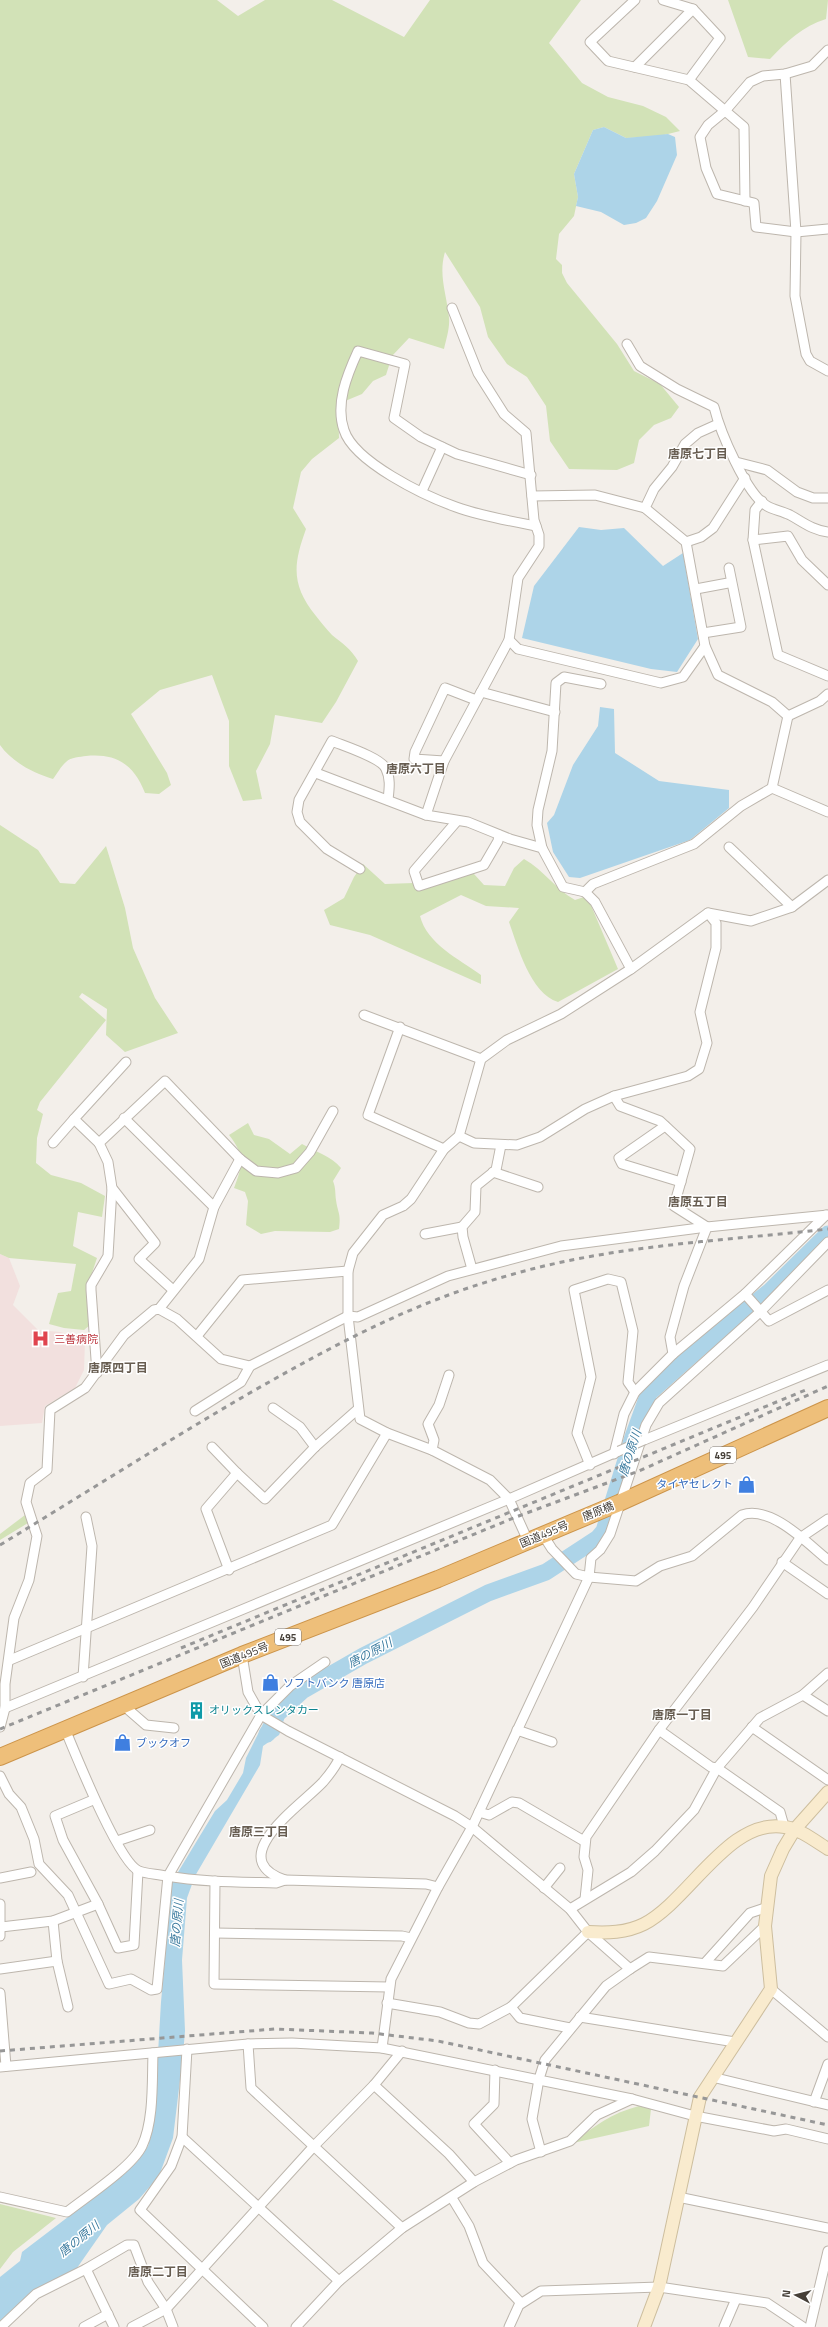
<svg xmlns="http://www.w3.org/2000/svg" width="828" height="2327" viewBox="0 0 828 2327" font-family="'Titillium Web','Noto Sans JP',sans-serif">
<rect width="100%" height="100%" fill="#f3efea"/>
<!-- medical -->
<polygon fill="#f2e0de" points="0,1254 9,1258 20,1286 13,1305 38,1330 60,1332 81,1338 85,1341 84,1370 75,1388 45,1406 42,1423 0,1426"/>
<!-- green -->
<g fill="#d2e2b7">
<path d="M0 0H217L238 16 265 0H332L404 37 430 0H581L549 43 582 83 608 97 643 106 666 117 680 131 656 137 626 138 604 127 593 130 574 174 578 197 574 216 559 234 556 259 562 265V273L567 283 617 344 634 371 660 384 679 407 671 418 654 425 639 440 634 463 617 470 569 469 550 441 546 406 527 377 507 364 488 337 480 307 445 252C438 275 447 295 449 318 450 328 446 340 444 349L409 338 392 356 386 375 373 381 362 394 338 404 339 438 312 459 301 472 293 508 306 529C293 565 291 585 316 616 321 622 326 629 332 635 342 643 351 649 358 661L336 702 322 723 275 715 270 744 256 771 262 799 243 801 229 766V721L212 675 160 690 131 714 167 773 171 785 159 794 145 793C134 765 117 753 86 756 80 757 71 757 66 762 61 766 57 774 53 779 33 773 12 762 0 745Z"/>
<path d="M728 0H828L826 19C803 26 786 42 770 59L748 57Z"/>
<polygon points="0,825 38,850 60,883 75,884 106,846 125,908 133,948 155,998 178,1033 125,1052 106,1035 107,1009 82,993 79,997 106,1020 40,1102 37,1110 43,1114 37,1138 36,1163 51,1175 81,1183 105,1196 102,1217 78,1212 73,1246 97,1258 86,1291 90,1325 84,1330 64,1328 49,1324 58,1293 71,1291 76,1264 9,1258 0,1254"/>
<path d="M524 859C544 870 555 889 575 900L587 896 618 969 558 1002C530 993 518 947 509 922L519 908 486 906 461 895 420 916C427 944 459 959 481 975V984L370 935 330 925 324 910 344 898 354 877 363 864 385 884 442 882 455 870 474 874 484 885 505 886 514 868Z"/>
<path d="M248 1123 254 1135 269 1139 290 1154 302 1144C316 1152 331 1156 341 1168L333 1181C336 1189 335 1193 336 1200 338 1214 341 1213 339 1229L330 1232 275 1231 261 1234 246 1225 248 1201 245 1192 234 1188C243 1165 245 1155 229 1135Z"/>
<polygon points="25,1515 28,1523 0,1540 0,1534"/>
<path d="M639 2106 651 2109 649 2126 573 2143C594 2126 612 2113 639 2106Z"/>
<polygon points="0,2204 56,2218 13,2252 0,2269"/>
</g>
<!-- water -->
<g fill="#add4e8">
<polygon points="604,127 626,138 668,134 675,137 677,155 657,201 646,218 636,223 624,225 601,212 576,206 578,197 574,174 593,130"/>
<polygon points="579,527 601,530 624,528 663,566 683,553 698,639 677,672 651,669 522,638 534,586"/>
<polygon points="600,707 614,709 615,753 659,781 729,790 729,808 690,840 580,878 569,877 553,852 547,823 554,815 573,765 598,726"/>
<polygon points="268,1714 277,1714 284,1723 279,1735 263,1746 260,1765 195,1876 187,1898 182,1960 185,2031 183,2055 173,2138 159,2176 139,2199 107,2225 77,2268 34,2291 0,2321 0,2277 20,2261 22,2252 110,2185 137,2162 148,2146 152,2132 155,2105 161,2002 172,1882 215,1811 227,1800 243,1773 246,1758"/>
</g>
<g fill="none" stroke-linecap="round" stroke-linejoin="round">
<!-- river -->
<polyline stroke="#add4e8" stroke-width="17" points="267,1734 272,1728 277,1714 302,1691 363,1656 488,1593 546,1572 598,1538 604,1531 633,1437 649,1393 703,1345 769,1292 828,1234"/>
<defs>
<g id="street">
<polyline points="635,0 590,42 608,61 689,80 744,127 745,201"/>
<polyline points="663,0 693,9 720,38 689,80"/>
<polyline points="828,50 812,66 785,74 763,76 750,82 725,111 708,125 700,137 706,168 717,194 754,203 756,227 796,232 828,229"/>
<polyline points="635,67 693,9"/>
<polyline points="785,74 796,232 795,296 806,354 810,361 828,371"/>
<polyline points="452,308 478,373 504,414 526,433 534,520 539,535 539,546 518,578 509,640 444,761 426,815 468,822 510,839 542,848 563,887 585,892 593,884 694,844 741,806 772,788 788,716"/>
<path d="M627 344 640 366 677 389 714 407C720 431 746 494 767 506 774 510 782 511 790 515 803 522 812 530 828 532"/>
<polyline points="718,424 698,433 685,444 672,467 654,489 645,508 686,542 705,646 718,675 772,702 788,716"/>
<polyline points="736,462 767,470 797,492 813,498 828,498"/>
<path d="M531 475 457 454 421 437 394 418 405 364 358 351C347 375 335 404 344 430 354 462 425 496 456 507 481 516 510 521 536 526"/>
<polyline points="422,491 442,447"/>
<polyline points="532,496 595,495 645,508"/>
<polyline points="762,501 755,510 753,540 778,655 828,676"/>
<polyline points="753,540 788,536 802,560 828,585"/>
<polyline points="686,542 701,537 713,528 745,478"/>
<polyline points="696,589 728,583"/>
<polyline points="703,633 741,627 729,568"/>
<polyline points="509,640 518,649 661,683 683,677 705,646"/>
<polyline points="481,692 555,712"/>
<polyline points="788,716 820,701 828,694"/>
<polyline points="444,761 414,759 415,752 445,688 476,700"/>
<polyline points="316,773 426,815"/>
<polyline points="772,788 828,812"/>
<polyline points="457,821 414,871 419,886 484,865 498,841 499,835"/>
<polyline points="729,847 792,907"/>
<polyline points="542,848 537,825 538,810 552,751 556,683 564,677 601,684"/>
<path d="M360 869 327 849 300 822 297 812 299 800 332 741C344 746 382 758 386 769 391 779 389 790 388 800"/>
<polyline points="585,892 595,902 631,969"/>
<polyline points="364,1015 481,1059"/>
<polyline points="400,1027 368,1115 444,1149"/>
<polyline points="614,1096 620,1106 660,1121 690,1149 674,1206 707,1227"/>
<polyline points="124,1118 214,1207"/>
<polyline points="665,1126 619,1158 622,1164 681,1182"/>
<polyline points="459,1136 474,1143 517,1145 540,1137 585,1109 614,1096 688,1076 699,1069 707,1043 700,1012 716,948 716,923 708,913"/>
<polyline points="53,1143 74,1119"/>
<polyline points="99,1143 74,1119 126,1062"/>
<polyline points="493,1172 538,1187"/>
<polyline points="425,1234 462,1227"/>
<path d="M828 1242 760 1312 659 1403 646 1425 610 1534 600 1550 591 1558 589 1577 636 1581 660 1566 692 1556 742 1515C771 1505 807 1543 828 1560"/>
<polyline points="472,1269 463,1237 462,1227 475,1212 476,1186 496,1170 501,1145"/>
<polyline points="173,1290 139,1259 155,1243 112,1188 108,1162 99,1143 165,1081 240,1159 256,1171 278,1173 296,1168 310,1152 333,1111"/>
<polyline points="745,1294 769,1321 828,1290"/>
<polyline points="159,1309 177,1319 221,1359 250,1366 348,1316 358,1317 448,1276 561,1246 707,1227 828,1215"/>
<polyline points="197,1336 242,1280 348,1271"/>
<polyline points="673,1354 745,1294 826,1215"/>
<polyline points="97,1373 91,1290 91,1285 108,1256 112,1188"/>
<polyline points="273,1408 300,1427 315,1447"/>
<polyline points="195,1411 241,1382 250,1366"/>
<polyline points="644,1440 828,1365"/>
<polyline points="212,1447 237,1473"/>
<polyline points="432,1450 434,1440 428,1424 439,1405 449,1375"/>
<polyline points="614,1454 624,1414 635,1392 673,1354 670,1337 684,1286 707,1227"/>
<polyline points="590,1465 577,1433 591,1377 574,1290 608,1279 621,1282 633,1331 628,1382 635,1392"/>
<polyline points="528,1541 509,1499 490,1480 432,1450 387,1433 360,1419 348,1316 348,1271 353,1253 383,1215 403,1206 411,1199 444,1149 459,1136 481,1059 507,1040 561,1014 631,969 708,913 751,921 792,907 828,880"/>
<polyline points="782,1562 828,1594"/>
<polyline points="229,1570 206,1509 237,1473 265,1499 315,1447 358,1409"/>
<polyline points="242,1655 248,1692 261,1715 288,1731 455,1816 472,1827 570,1909 588,1932 630,1969 606,1986 545,2060 539,2079 532,2119 541,2152"/>
<polyline points="10,1660 332,1525 387,1433"/>
<polyline points="83,1677 92,1546 86,1517"/>
<polyline points="803,1695 828,1711"/>
<polyline points="123,1705 146,1725 174,1728"/>
<polyline points="5,1708 509,1499 619,1451"/>
<polyline points="0,1727 5,1708 5,1684 14,1618 29,1580 37,1536 26,1502 30,1483 47,1470 50,1410 85,1388 124,1335 154,1310 159,1309 199,1259 214,1207 240,1159"/>
<polyline points="752,1727 828,1780"/>
<path d="M65 1729C75 1753 119 1863 139 1871 147 1874 158 1874 166 1876 202 1882 239 1882 276 1883L285 1880 426 1884 438 1887"/>
<polyline points="517,1730 552,1742"/>
<polyline points="659,1730 711,1767 717,1768 780,1812 784,1826"/>
<polyline points="0,1776 9,1794 21,1807 34,1839 39,1864 68,1895 109,1984 131,1979 151,1990 157,1989 168,1876 261,1715 290,1686 325,1662"/>
<polyline points="93,1800 55,1816 63,1840 98,1904 118,1948 134,1945 138,1871"/>
<polyline points="479,1812 489,1815 512,1802 519,1803 584,1841"/>
<polyline points="117,1841 150,1830"/>
<polyline points="0,1878 31,1872"/>
<path d="M285 1880C221 1858 303 1804 323 1782 329 1775 336 1766 340 1757"/>
<polyline points="215,1881 214,1984 389,1987"/>
<polyline points="544,1888 560,1868"/>
<polyline points="585,1899 588,1870 584,1857 586,1837 659,1730 753,1607 800,1538 828,1519"/>
<polyline points="0,1904 0,1936"/>
<polyline points="570,1909 631,1872 655,1851 694,1810 717,1768 760,1718 803,1695 828,1673"/>
<polyline points="53,1921 57,1961 68,2007"/>
<polyline points="1,1927 53,1921 98,1904"/>
<polyline points="215,1933 402,1936 411,1938"/>
<polyline points="705,1963 750,1913 765,1908"/>
<polyline points="0,1969 57,1961"/>
<polyline points="630,1969 649,1957 723,1966 765,1926"/>
<polyline points="771,1989 828,2037"/>
<polyline points="0,1993 6,2066"/>
<polyline points="387,2003 440,2012 469,2023 479,2024 511,2007 588,1932"/>
<polyline points="511,2007 520,2018 570,2028"/>
<polyline points="580,2017 735,2042"/>
<polyline points="248,2044 251,2088 402,2228"/>
<polyline points="382,2048 391,1979 438,1887 472,1827 589,1577 576,1574 552,1549 543,1535"/>
<polyline points="187,2049 182,2137 171,2166 140,2210 263,2327"/>
<polyline points="0,2067 248,2044 292,2043 382,2048 632,2099 695,2116 774,2131 786,2129 828,2139"/>
<polyline points="495,2070 494,2104 474,2124 510,2163"/>
<polyline points="712,2077 828,2105"/>
<polyline points="374,2085 449,2154 474,2182"/>
<polyline points="814,2102 828,2064"/>
<polyline points="182,2137 339,2281"/>
<path d="M0 2197 67 2212C86 2197 132 2167 142 2146 154 2121 152 2081 153 2053"/>
<polyline points="678,2197 828,2228"/>
<polyline points="452,2198 469,2226 483,2263 521,2303"/>
<polyline points="86,2269 114,2327"/>
<polyline points="1,2327 36,2294 86,2269 127,2245 134,2245 148,2282 166,2309 173,2327"/>
<polyline points="84,2327 108,2314"/>
<polyline points="132,2327 166,2309 314,2146 374,2085 402,2051"/>
<polyline points="296,2327 339,2281 402,2228 474,2182 516,2160 570,2141 597,2115 632,2099"/>
<polyline points="509,2327 519,2305 541,2291 659,2287 767,2303 803,2327"/>
<polyline points="724,2327 736,2299"/>
<polyline points="810,2327 828,2251"/>
</g>
<g id="secondary">
<path d="M588 1932C607 1933 626 1933 644 1924 690 1900 729 1817 785 1827 800 1829 815 1841 828 1849"/>
<polyline points="644,2327 659,2287 700,2097 771,1989 765,1926 771,1876 783,1849 795,1829 828,1792"/>
</g>
<polyline id="highway" points="0,1757 242,1655 438,1579 619,1503 828,1408"/>
</defs>
<!-- street casing -->
<use href="#street" stroke="#bdb6ad" stroke-width="11"/>
<!-- secondary casing -->
<use href="#secondary" stroke="#cdbe9e" stroke-width="14"/>
<!-- highway casing -->
<use href="#highway" stroke="#cc944a" stroke-width="18"/>
<!-- street -->
<use href="#street" stroke="#fff" stroke-width="9"/>
<!-- secondary -->
<use href="#secondary" stroke="#f9ebce" stroke-width="12"/>
<!-- highway -->
<use href="#highway" stroke="#eebf7a" stroke-width="16"/>
<!-- rail -->
<g stroke="#979797" stroke-width="3" stroke-dasharray="5 5" stroke-linecap="butt">
<path d="M0 1545C82 1495 164 1443 248 1394 334 1345 413 1302 510 1275 613 1245 722 1241 828 1229"/>
<polyline points="181,1648 808,1389"/>
<polyline points="0,1729 516,1517 639,1471 828,1386"/>
<polyline points="0,2051 275,2029 372,2033 438,2041 828,2125"/>
</g>
<defs>
<polyline id="street-bridge" points="619,1451 644,1440"/>
</defs>
<!-- street-bridge casing -->
<use href="#street-bridge" stroke="#bdb6ad" stroke-width="11" stroke-linecap="butt"/>
<!-- street-bridge -->
<use href="#street-bridge" stroke="#fff" stroke-width="9"/>
</g>
<!-- icons -->
<defs>
<symbol id="hospital-bare" viewBox="-9 -9 18 18"><path d="M-5-5h3v3.5h4V-5h3V5h-3V1.5h-4V5h-3Z" fill="#e0444e" stroke="#fff" stroke-width="2.5" paint-order="stroke"/></symbol>
<symbol id="shop-bare" viewBox="-9 -9 18 18"><path d="M-5-2.5h2.3a2.7 3.5 0 0 1 5.4 0H5L5.5 6h-11ZM-1.5-2.5h3a1.5 2.3 0 0 0-3 0Z" fill="#3f7fe0" stroke="#fff" stroke-width="2.5" paint-order="stroke"/></symbol>
<symbol id="building-bare" viewBox="-9 -9 18 18"><path d="M-4-6H4V6H1V3H-1V6H-4ZM-2.5-4.3h1.7v1.8h-1.7ZM.8-4.3h1.7v1.8H.8ZM-2.5-1h1.7V.8h-1.7ZM.8-1h1.7V.8H.8Z" fill="#0f9aa8" stroke="#fff" stroke-width="2.5" paint-order="stroke"/></symbol>
</defs>
<g fill-rule="evenodd">
<use href="#hospital-bare" x="28" y="1326" width="25" height="25"/>
<use href="#shop-bare" x="734" y="1472" width="25" height="25"/>
<use href="#shop-bare" x="258" y="1670" width="25" height="25"/>
<use href="#building-bare" x="184" y="1698" width="25" height="25"/>
<use href="#shop-bare" x="110" y="1730" width="25" height="25"/>
</g>
<g text-anchor="middle" stroke-width="3" stroke-linejoin="round" paint-order="stroke">
<!-- shield labels -->
<g fill="#fff" stroke="#7e7974" stroke-width="1">
<rect x="710" y="1447" width="26" height="16" rx="3"/>
<rect x="275" y="1629" width="26" height="16" rx="3"/>
</g>
<g font-size="10" font-weight="bold" fill="#464039">
<text x="723" y="1459">495</text>
<text x="288" y="1641">495</text>
</g>
<!-- health labels -->
<g font-size="11" fill="#be3a42" stroke="#fff" text-anchor="start">
<text x="54" y="1343">三善病院</text>
</g>
<!-- shop labels -->
<g font-size="11" fill="#366cbe" stroke="#fff" text-anchor="start">
<text x="733" y="1488" text-anchor="end">タイヤセレクト</text>
<text x="283" y="1687">ソフトバンク 唐原店</text>
<text x="136" y="1747">ブックオフ</text>
</g>
<!-- street labels -->
<g font-size="11" fill="#464039" stroke="#fff">
<text transform="translate(598 1511) rotate(-22)" y="4">唐原橋</text>
<text transform="translate(544 1534) rotate(-23)" y="4">国道495号</text>
<text transform="translate(244 1655) rotate(-22)" y="4">国道495号</text>
</g>
<!-- culture labels -->
<g font-size="11" fill="#0d838f" stroke="#fff" text-anchor="start">
<text x="209" y="1714">オリックスレンタカー</text>
</g>
<!-- neighbourhood labels -->
<g font-size="12" font-weight="bold" fill="#675d51" stroke="#fff">
<text x="698" y="458">唐原七丁目</text>
<text x="416" y="773">唐原六丁目</text>
<text x="698" y="1206">唐原五丁目</text>
<text x="118" y="1372">唐原四丁目</text>
<text x="682" y="1719">唐原一丁目</text>
<text x="259" y="1836">唐原三丁目</text>
<text x="158" y="2276">唐原二丁目</text>
</g>
<!-- water labels -->
<g font-size="12" font-style="italic" fill="#3b7b9f" stroke="#fff">
<text transform="translate(630 1453) rotate(-72)" y="4">唐の原川</text>
<text transform="translate(370 1653) rotate(-28)" y="4">唐の原川</text>
<text transform="translate(177 1923) rotate(-85)" y="4">唐の原川</text>
<text transform="translate(79 2239) rotate(-39)" y="4">唐の原川</text>
</g>
</g>
<!-- north arrow -->
<g transform="translate(796 2295) rotate(277)" stroke="#ffffff" stroke-width="3" paint-order="stroke">
<path d="M0-3L7 15L0 10L-7 15Z" fill="#464039"/>
<text y="-6" font-size="11" font-weight="bold" text-anchor="middle" fill="#464039">N</text>
</g>
</svg>
